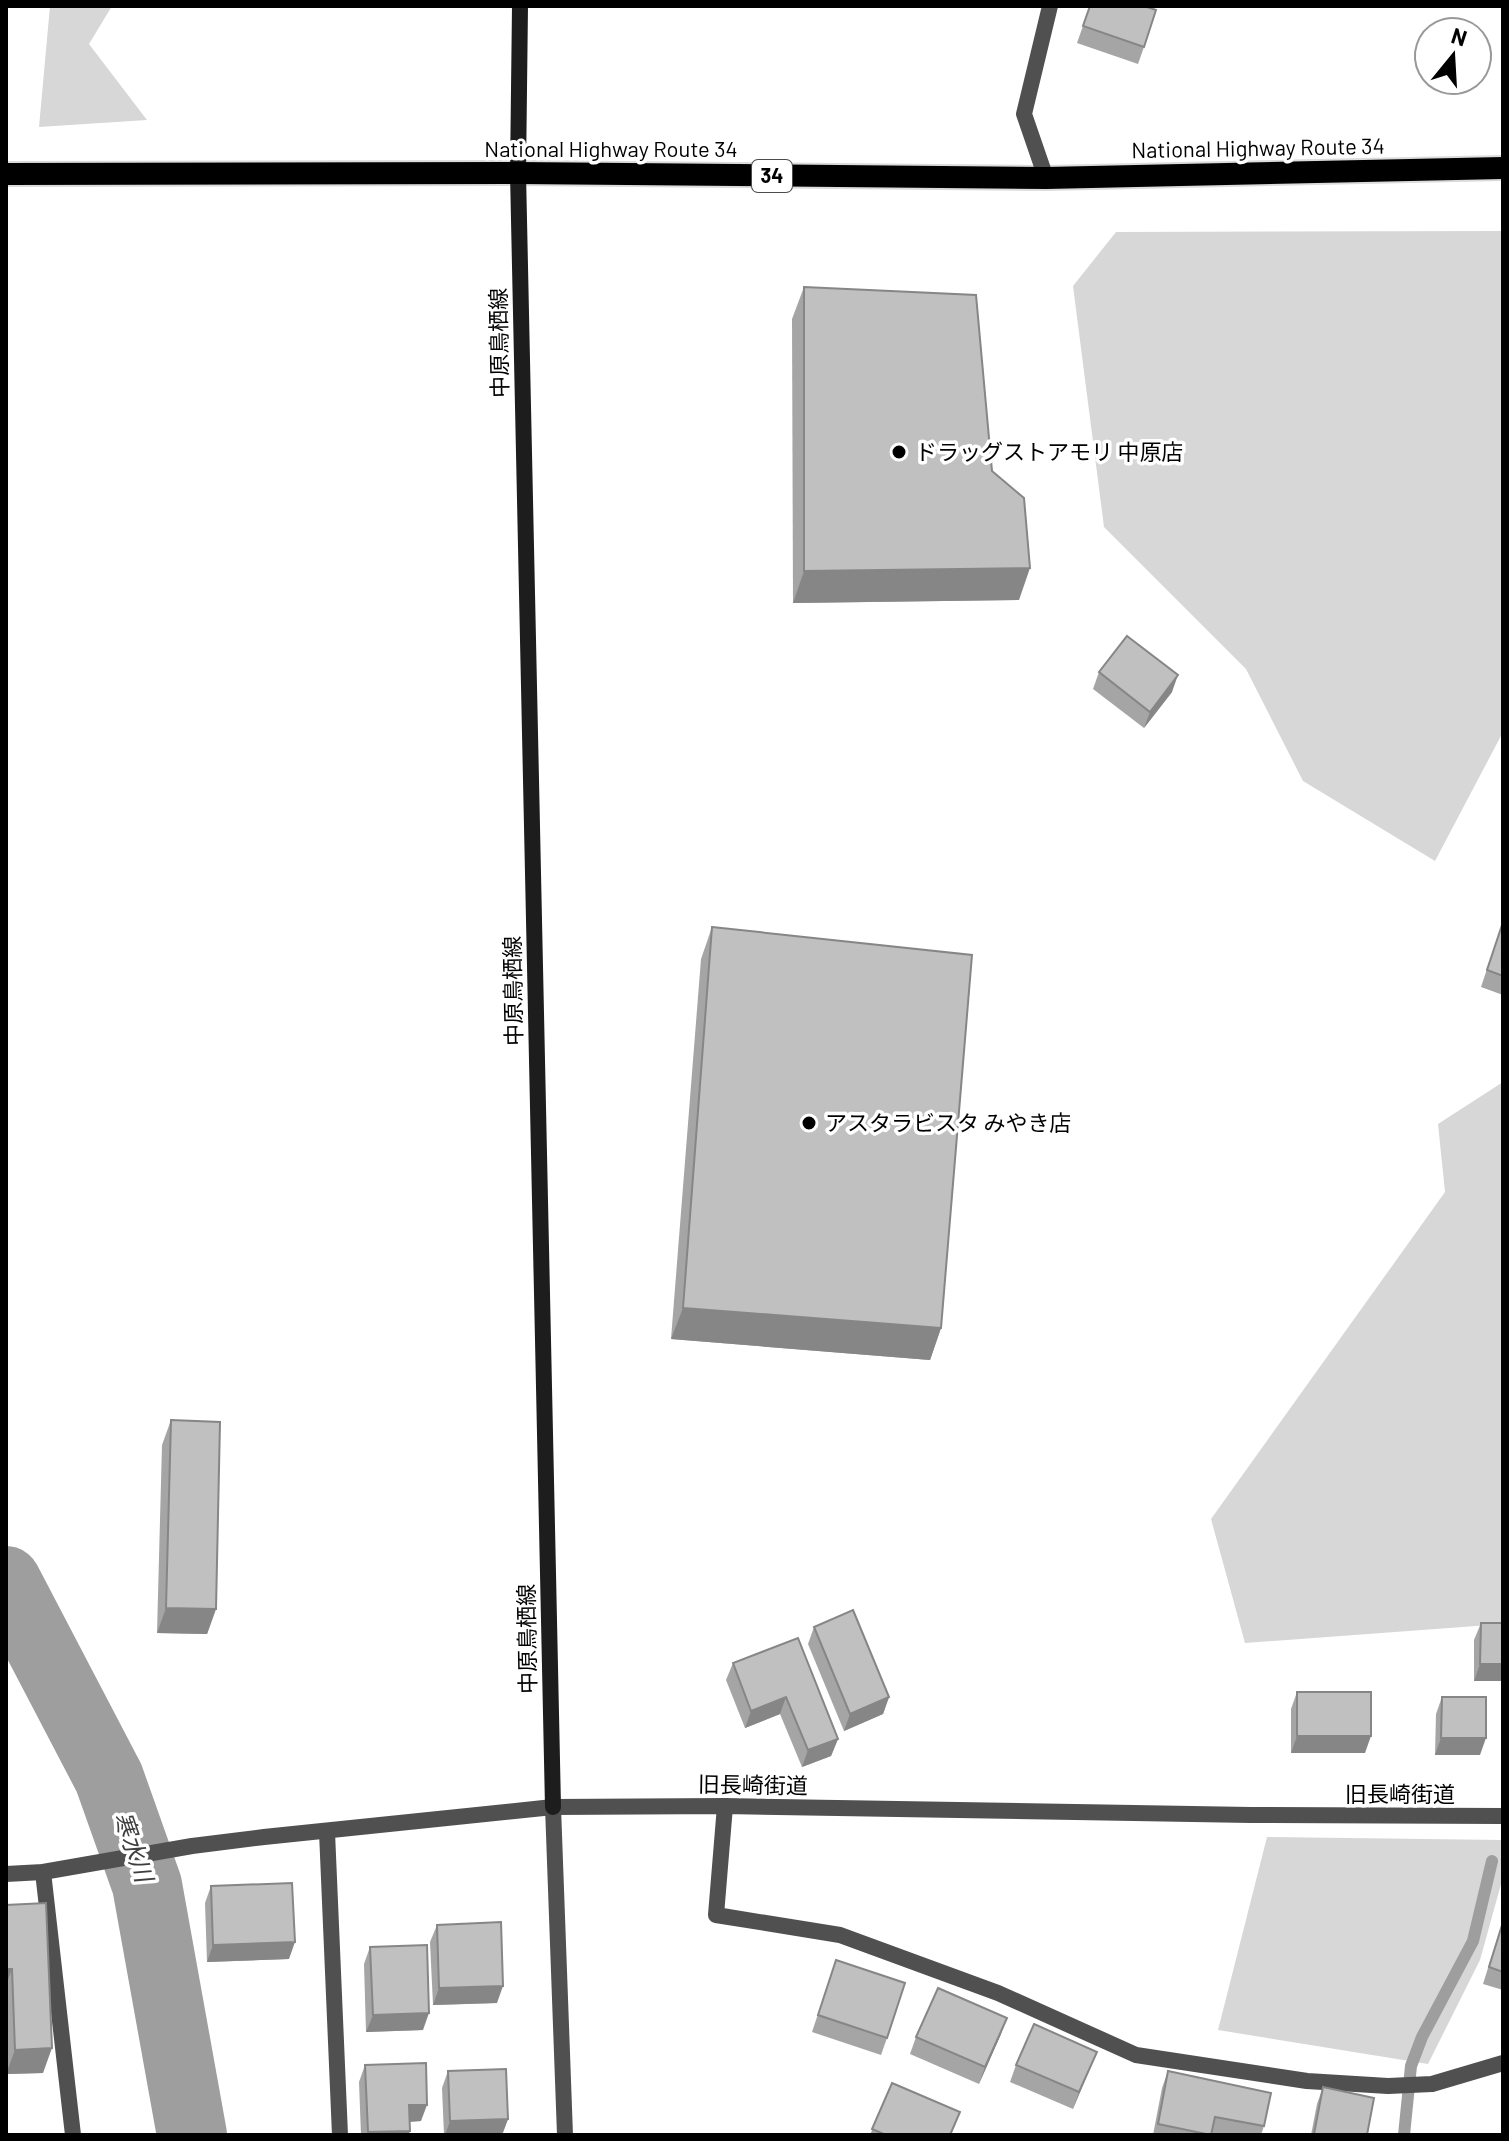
<svg xmlns="http://www.w3.org/2000/svg" width="1509" height="2141" viewBox="0 0 1509 2141" font-family="Barlow,'Noto Sans JP',sans-serif">
<rect width="100%" height="100%" fill="#fff"/>
<!-- green -->
<g fill="#d7d7d7">
<polygon points="50,6 112,6 89,44 147,120 39,127"/>
<polygon points="1503,231 1503,732 1435,861 1303,781 1246,669 1104,527 1073,286 1116,232"/>
<polygon points="1503,1082 1503,1624 1245,1643 1211,1519 1445,1192 1438,1124"/>
<polygon points="1267,1837 1503,1840 1503,1877 1480,1960 1428,2064 1218,2030"/>
</g>
<g fill="none" stroke-linecap="round" stroke-linejoin="round">
<!-- stream -->
<polyline stroke="#9e9e9e" stroke-width="12" points="1404,2135 1411,2066 1422,2037 1473,1941 1492,1861"/>
<!-- river -->
<polyline stroke="#9e9e9e" stroke-width="70" points="6,1581 109,1778 147,1885 192,2135"/>
<defs>
<polyline id="trunk" points="6,174 518,173 1046,178 1503,168"/>
</defs>
<!-- trunk casing -->
<use href="#trunk" stroke="#dbdbdb" stroke-width="26"/>
<!-- minor -->
<g stroke="#505050" stroke-width="16">
<polyline points="1046,178 1024,114 1050,6"/>
<polyline points="725,1806 716,1915 840,1935 998,1993 1136,2055 1307,2081 1388,2086 1432,2084 1503,2063"/>
<polyline points="327,1832 340,2135"/>
<polyline points="43,1872 73,2135"/>
<polyline points="6,1874 43,1872 192,1846 264,1837 553,1807 725,1806 1251,1815 1503,1816"/>
</g>
<!-- tertiary -->
<polyline stroke="#505050" stroke-width="16" points="553,1807 565,2135"/>
<!-- secondary -->
<polyline stroke="#1d1d1d" stroke-width="16" points="520,6 518,173 553,1807"/>
<!-- trunk -->
<use href="#trunk" stroke="#000" stroke-width="22"/>
</g>
<!-- wall -->
<g fill="#a5a5a5">
<polygon points="1090,6 1144,47 1138,64 1077,43"/>
<polygon points="804,287 992,471 1019,600 793,603 792,319"/>
<polygon points="1099,672 1172,692 1144,728 1093,689"/>
<polygon points="1503,921 1503,995 1481,987"/>
<polygon points="712,927 941,1328 930,1360 671,1339 701,959"/>
<polygon points="171,1420 216,1609 207,1634 157,1633 162,1445"/>
<polygon points="1481,1623 1503,1623 1503,1681 1474,1681 1474,1640"/>
<polygon points="814,1627 889,1697 883,1714 844,1731 808,1644"/>
<polygon points="798,1638 838,1739 831,1756 802,1767 780,1714 745,1728 726,1680 733,1663"/>
<polygon points="1297,1692 1365,1753 1291,1753 1291,1709"/>
<polygon points="1442,1697 1480,1755 1435,1755 1436,1714"/>
<polygon points="211,1886 289,1959 207,1962 205,1903"/>
<polygon points="6,1905 43,2073 6,2074"/>
<polygon points="1503,1920 1503,1990 1483,1984"/>
<polygon points="437,1925 497,2003 433,2005 430,1942"/>
<polygon points="370,1947 423,2030 366,2032 364,1964"/>
<polygon points="836,1960 887,2038 881,2055 812,2032"/>
<polygon points="1001,2034 979,2084 910,2054 916,2037"/>
<polygon points="365,2065 421,2121 409,2122 410,2131 408,2135 361,2135 359,2082"/>
<polygon points="1016,2065 1090,2068 1073,2109 1010,2082"/>
<polygon points="448,2071 508,2119 502,2135 444,2135 442,2088"/>
<polygon points="1168,2071 1264,2126 1261,2135 1212,2134 1212,2135 1153,2135 1162,2088"/>
<polygon points="892,2083 960,2112 951,2135 870,2135"/>
<polygon points="1323,2087 1367,2135 1311,2135 1317,2104"/>
</g>
<!-- shaded-wall -->
<g fill="#868686">
<polygon points="1030,568 1019,600 793,603 804,571"/>
<polygon points="1178,675 1172,692 1144,728 1150,712"/>
<polygon points="683,1308 941,1328 930,1360 671,1339"/>
<polygon points="166,1608 216,1609 207,1634 157,1633"/>
<polygon points="1480,1664 1503,1664 1503,1681 1474,1681"/>
<polygon points="786,1697 780,1714 745,1728 751,1711"/>
<polygon points="889,1697 883,1714 844,1731 850,1714"/>
<polygon points="1297,1736 1371,1736 1365,1753 1291,1753"/>
<polygon points="1441,1738 1486,1738 1480,1755 1435,1755"/>
<polygon points="838,1739 831,1756 802,1767 808,1750"/>
<polygon points="295,1942 289,1959 207,1962 213,1945"/>
<polygon points="6,1969 12,1969 6,1985"/>
<polygon points="503,1986 497,2003 433,2005 439,1988"/>
<polygon points="429,2013 423,2030 366,2032 373,2015"/>
<polygon points="1007,2018 1001,2034 979,2084 985,2067"/>
<polygon points="52,2048 43,2073 6,2074 15,2050"/>
<polygon points="1097,2052 1090,2068 1073,2109 1079,2092"/>
<polygon points="409,2105 427,2105 421,2121 403,2122"/>
<polygon points="508,2119 502,2135 445,2135 450,2121"/>
<polygon points="410,2131 408,2135 367,2135 368,2132"/>
</g>
<!-- building -->
<g fill="#c0c0c0" stroke="#868686" stroke-width="2">
<polygon points="1090,6 1144,6 1156,10 1144,47 1083,26"/>
<polygon points="804,287 976,295 992,471 1024,498 1030,568 804,571"/>
<polygon points="1127,636 1178,675 1150,712 1099,672"/>
<polygon points="1503,922 1503,976 1487,970"/>
<polygon points="712,927 972,955 941,1328 683,1308"/>
<polygon points="171,1420 220,1422 216,1609 166,1608"/>
<polygon points="853,1610 889,1697 850,1714 814,1627"/>
<polygon points="1481,1623 1503,1623 1503,1664 1480,1664"/>
<polygon points="798,1638 838,1739 808,1750 786,1697 751,1711 733,1663"/>
<rect x="1297" y="1692" width="74" height="44"/>
<polygon points="1442,1697 1486,1697 1486,1738 1441,1738"/>
<polygon points="292,1883 295,1942 213,1945 211,1886"/>
<polygon points="46,1903 52,2048 15,2050 12,1969 6,1969 6,1905"/>
<polygon points="501,1922 503,1986 439,1988 437,1925"/>
<polygon points="1503,1922 1503,1972 1489,1967"/>
<polygon points="427,1945 429,2013 373,2015 370,1947"/>
<polygon points="836,1960 905,1983 887,2038 818,2015"/>
<polygon points="938,1988 1007,2018 985,2067 916,2037"/>
<polygon points="1034,2024 1097,2052 1079,2092 1016,2065"/>
<polygon points="426,2063 427,2105 409,2105 410,2131 368,2132 365,2065"/>
<polygon points="506,2069 508,2119 450,2121 448,2071"/>
<polygon points="1168,2071 1271,2093 1264,2126 1215,2117 1211,2135 1158,2124"/>
<polygon points="892,2083 960,2112 950,2135 886,2135 872,2129"/>
<polygon points="1323,2087 1374,2098 1367,2135 1320,2135 1314,2134"/>
</g>
<!-- markers -->
<g fill="#000" stroke="#fff" stroke-width="3">
<circle cx="899" cy="452" r="8"/>
<circle cx="809" cy="1123" r="8"/>
</g>
<g text-anchor="middle" stroke-width="7" stroke-linejoin="round" paint-order="stroke">
<!-- shield labels -->
<rect fill="#fff" stroke="#4c4c4c" stroke-width="2" x="752" y="160" width="40" height="32" rx="6"/>
<g font-size="20" font-weight="bold" fill="#000">
<text x="772" y="183">34</text>
</g>
<!-- street labels -->
<g font-size="22" fill="#000" stroke="#fff">
<text transform="translate(1258 148) rotate(-1)" y="8">National Highway Route 34</text>
<text x="611" y="157">National Highway Route 34</text>
<text transform="translate(499 343) rotate(-91)" y="8">中原鳥栖線</text>
<text transform="translate(513 991) rotate(-91)" y="8">中原鳥栖線</text>
<text transform="translate(527 1639) rotate(-91)" y="8">中原鳥栖線</text>
<text transform="translate(753 1785) rotate(1)" y="8">旧長崎街道</text>
<text x="1400" y="1802">旧長崎街道</text>
</g>
<!-- poi labels -->
<g font-size="22" fill="#000" stroke="#fff" text-anchor="start">
<text x="915" y="460">ドラッグストアモリ 中原店</text>
<text x="825" y="1131">アスタラビスタ みやき店</text>
</g>
<!-- water labels -->
<g font-size="24" font-style="italic" fill="#3f3f3f" stroke="#fff">
<text transform="translate(133 1847) rotate(71)" y="8">寒水川</text>
</g>
</g>
<!-- border -->
<rect width="1509" height="2141" fill="none" stroke="#000000" stroke-width="16"/>
<!-- north arrow -->
<g transform="translate(1453 56) rotate(18)"><circle r="38" fill="#ffffff" stroke="#999999" stroke-width="2"/>
<path d="M0-6L14 30L0 20L-14 30Z" fill="#000000"/>
<text y="-12" font-size="22" font-weight="bold" text-anchor="middle" fill="#000000">N</text>
</g>
</svg>
